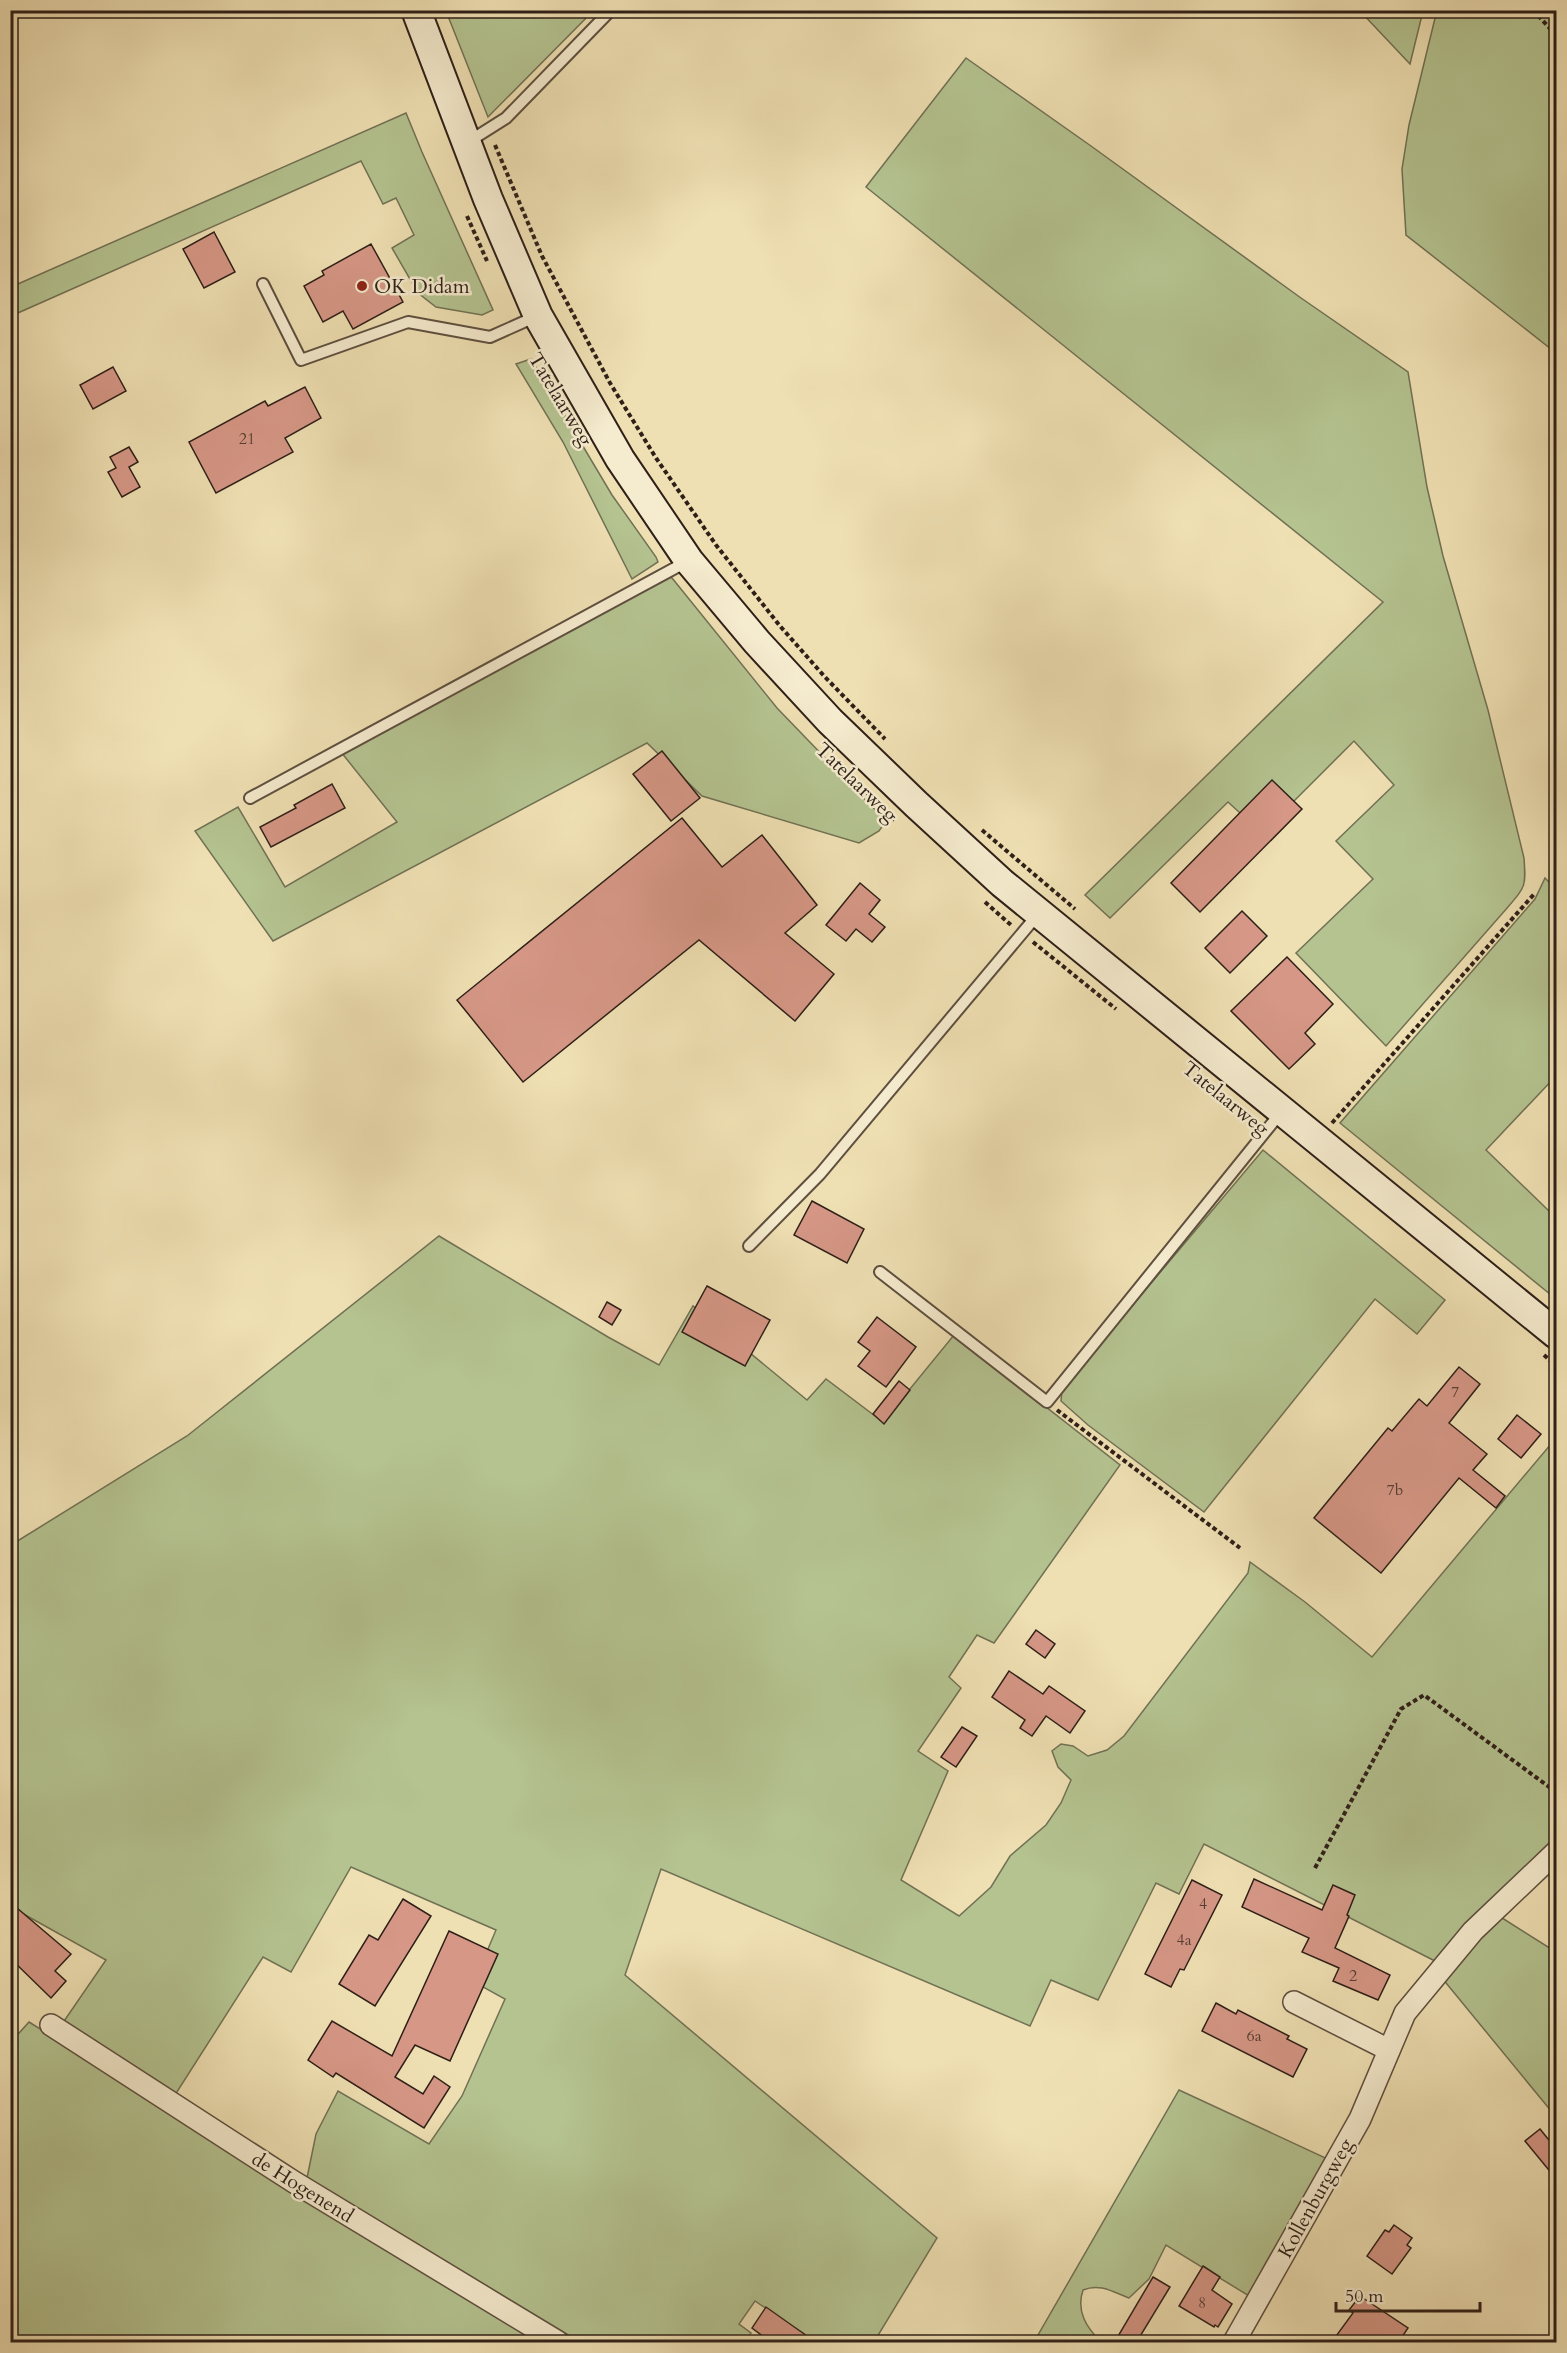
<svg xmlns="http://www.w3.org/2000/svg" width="1567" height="2353" viewBox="0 0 1567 2353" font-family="Cardo,serif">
<rect width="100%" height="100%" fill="#efe0b3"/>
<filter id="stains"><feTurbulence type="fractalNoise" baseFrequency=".00333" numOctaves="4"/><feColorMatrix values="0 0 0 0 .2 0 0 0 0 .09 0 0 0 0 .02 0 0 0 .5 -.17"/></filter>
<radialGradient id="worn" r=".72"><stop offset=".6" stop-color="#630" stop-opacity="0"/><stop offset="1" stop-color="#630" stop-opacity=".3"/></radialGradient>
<!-- green -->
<g fill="#b4c390" stroke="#717154" stroke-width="1.5">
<polygon points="1437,10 1556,11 1556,353 1406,235 1402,169 1409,125"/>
<polygon points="446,11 593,11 488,117"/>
<polygon points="1360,11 1423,11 1410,64"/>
<path d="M966 58 1091 146 1301 298 1408 372 1427 487 1443 556 1488 710 1524 858C1526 886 1526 886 1508 907L1386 1046 1296 953 1373 879 1336 841 1394 785 1354 741 1262 833 1228 802 1110 918 1085 895 1383 602 866 187Z"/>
<polygon points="406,113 422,152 493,310 482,315 436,307 418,293 392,248 414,235 396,198 383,204 361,161 11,316 11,287"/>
<polygon points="531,359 612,495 656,557 658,562 632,579 563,442 516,364"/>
<polygon points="669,577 672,578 777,708 886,821 879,831 859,843 702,796 647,743 273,941 195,831 238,807 285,887 397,822 341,752"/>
<polygon points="1545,878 1556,889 1556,1076 1486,1150 1549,1211 1556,1204 1556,1299 1340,1123 1535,899"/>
<polygon points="1263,1150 1445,1300 1417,1334 1375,1299 1204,1512 1088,1425 1061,1401 1062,1389"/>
<polygon points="439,1236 608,1337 659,1365 693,1306 807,1400 826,1379 883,1422 954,1335 1120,1465 994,1643 977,1635 949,1677 961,1688 918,1751 948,1771 901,1880 959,1916 991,1887 1010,1856 1046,1825 1061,1803 1071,1780 1058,1767 1052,1751 1061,1744 1073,1746 1088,1756 1107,1750 1124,1736 1248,1573 1250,1562 1305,1602 1372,1657 1556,1438 1556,1843 1435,1961 1204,1844 1179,1894 1156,1883 1098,2000 1051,1980 1030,2026 661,1869 625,1975 937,2238 874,2342 816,2342 755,2301 739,2324 751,2333 745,2342 580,2342 307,2178 316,2134 338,2091 429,2144 462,2096 505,1999 474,1982 496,1930 351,1867 291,1972 263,1957 175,2095 62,2024 106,1960 11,1907 11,1545 187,1436"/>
<polygon points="1499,1916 1556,1952 1556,2117 1442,1978"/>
<polygon points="29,2022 299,2190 552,2342 11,2342 11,2042"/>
<path d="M1179 2090 1332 2161 1254 2299 1166 2245 1149 2279 1129 2298C1113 2292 1100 2283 1083 2290 1076 2311 1086 2327 1101 2342H1034Z"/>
</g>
<!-- building -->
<g fill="#d69786" stroke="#2e1f18" stroke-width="1.5">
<polygon points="214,232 235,272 204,288 183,249"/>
<polygon points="371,244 403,302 353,329 343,311 323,322 304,286 324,275 322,271"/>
<polygon points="113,367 126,391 93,409 80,385"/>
<polygon points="305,387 321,418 285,438 293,452 216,493 189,442 265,401 268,406"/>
<polygon points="129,447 138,462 129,467 140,487 122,497 108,472 116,468 110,457"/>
<polygon points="662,751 700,798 671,821 633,774"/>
<polygon points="1272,780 1302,809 1200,912 1171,883"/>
<polygon points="332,784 345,808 271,847 260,827 296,808 294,805"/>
<polygon points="682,818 722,867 762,835 817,905 785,933 834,974 795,1021 699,940 523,1082 457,1000"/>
<polygon points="860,883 880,900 869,914 885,927 872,942 856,929 846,941 826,925"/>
<polygon points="1242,911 1267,936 1230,973 1205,948"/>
<polygon points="1287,957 1333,1004 1305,1033 1315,1044 1289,1069 1231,1011"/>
<polygon points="812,1201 864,1229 847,1263 794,1235"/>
<polygon points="707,1286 770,1320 745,1366 682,1332"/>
<polygon points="607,1302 621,1310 612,1325 599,1317"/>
<polygon points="877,1317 916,1347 886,1387 858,1366 870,1351 858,1342"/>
<polygon points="1459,1367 1480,1384 1449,1423 1487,1454 1473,1470 1505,1496 1496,1508 1459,1478 1381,1573 1314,1518 1388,1428 1392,1431 1419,1399 1427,1406"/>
<polygon points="899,1381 910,1390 884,1424 873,1414"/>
<polygon points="1517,1415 1541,1434 1521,1458 1498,1439"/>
<polygon points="1036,1630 1055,1644 1045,1658 1026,1644"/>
<polygon points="1009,1671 1043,1694 1049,1686 1085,1711 1070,1733 1046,1716 1032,1736 1020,1728 1025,1720 992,1697"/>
<polygon points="962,1727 977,1736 956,1767 941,1757"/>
<polygon points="1254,1879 1322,1910 1333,1885 1355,1895 1347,1915 1349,1916 1335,1948 1390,1975 1378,2000 1333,1981 1339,1968 1302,1952 1309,1938 1242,1907"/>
<polygon points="1192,1880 1222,1895 1184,1970 1180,1969 1171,1987 1145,1974"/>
<polygon points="403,1899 431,1916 375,2006 339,1984 369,1935 378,1940"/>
<polygon points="17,1908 71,1954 55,1971 66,1981 51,1998 10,1958 10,1916"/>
<polygon points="449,1931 498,1954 450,2061 415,2045 395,2077 423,2094 434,2076 450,2087 424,2128 336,2073 333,2077 308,2060 332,2021 392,2056"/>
<polygon points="1216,2003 1236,2014 1238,2010 1289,2036 1287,2039 1307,2049 1293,2077 1202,2031"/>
<polygon points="1540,2129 1557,2150 1557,2180 1525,2141"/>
<polygon points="1394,2225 1412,2238 1407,2245 1411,2248 1392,2274 1367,2256 1385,2230 1389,2232"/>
<polygon points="1203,2266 1220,2277 1212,2290 1232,2304 1218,2327 1215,2325 1214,2327 1179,2306"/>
<polygon points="1153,2277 1170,2287 1136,2343 1114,2343"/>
<polygon points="1360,2296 1408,2328 1398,2343 1331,2343 1353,2313 1349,2310"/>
<polygon points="766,2307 790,2324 817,2343 772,2343 752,2328"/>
</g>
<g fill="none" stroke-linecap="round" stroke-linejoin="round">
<defs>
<g id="service">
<polyline points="468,142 506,118 611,10"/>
<polyline points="263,284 301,360 408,322 490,337 537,316"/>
<polyline points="250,798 688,561"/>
<polyline points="749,1246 820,1174 1039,913"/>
<polyline points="880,1272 1047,1402 1282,1111"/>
</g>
<g id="minor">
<polyline points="1294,2002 1389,2050"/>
<polyline points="51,2025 294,2182 558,2342"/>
<polyline points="1234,2342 1360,2119 1405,2013 1473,1931 1556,1852"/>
</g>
<polyline id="secondary" points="416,10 488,199 538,316 620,459 689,561 757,642 830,721 916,804 1002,883 1556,1334"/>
</defs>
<!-- service casing -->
<use href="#service" stroke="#5e4f3f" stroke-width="14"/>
<!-- minor casing -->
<use href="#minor" stroke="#5e4f3f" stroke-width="24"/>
<!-- secondary casing -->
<use href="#secondary" stroke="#2e1f18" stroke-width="32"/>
<!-- path -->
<g stroke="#2e1f18" stroke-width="4" stroke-dasharray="4.5 3" stroke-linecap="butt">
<polyline points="1533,10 1556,35"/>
<polyline points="495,145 542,256 610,383 656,458 716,545 780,626 824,676 885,739"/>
<polyline points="467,216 487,261"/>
<polyline points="851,777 895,820"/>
<polyline points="982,830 1075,909"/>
<polyline points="985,902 1011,925"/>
<polyline points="1033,942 1116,1009"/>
<polyline points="1332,1123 1535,893"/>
<polyline points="1544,1355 1556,1366"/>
<polyline points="1057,1410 1240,1548"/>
<polyline points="1315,1868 1401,1709 1424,1695 1556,1792"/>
</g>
<!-- service -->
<use href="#service" stroke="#f5ebce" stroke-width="10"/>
<!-- minor -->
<use href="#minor" stroke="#f5ebce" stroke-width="21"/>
<!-- secondary -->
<use href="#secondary" stroke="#f5ebce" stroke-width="28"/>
</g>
<!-- markers -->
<circle fill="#8f2418" stroke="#f5ebce" stroke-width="2" cx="362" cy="286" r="6"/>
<g text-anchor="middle" stroke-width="5" stroke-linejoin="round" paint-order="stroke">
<!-- number labels -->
<g font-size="16" fill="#583d34">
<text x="247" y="444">21</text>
<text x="1455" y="1397">7</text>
<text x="1395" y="1495">7b</text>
<text x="1203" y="1909">4</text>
<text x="1184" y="1945">4a</text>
<text x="1353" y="1981">2</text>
<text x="1254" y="2041">6a</text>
<text x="1202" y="2308">8</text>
</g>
<!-- poi labels -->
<g font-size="20" fill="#2e1f18" stroke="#f5ebce" text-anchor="start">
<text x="374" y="293">OK Didam</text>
</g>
<!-- street labels -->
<g font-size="20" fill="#2e1f18" stroke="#f5ebce">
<text transform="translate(561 399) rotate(59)" y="7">Tatelaarweg</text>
<text transform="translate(857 782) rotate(44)" y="7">Tatelaarweg</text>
<text transform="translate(1226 1098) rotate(39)" y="7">Tatelaarweg</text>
<text transform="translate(303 2187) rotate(32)" y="7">de Hogenend</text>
<text transform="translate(1315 2198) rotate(-61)" y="7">Kollenburgweg</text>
</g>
</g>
<!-- margin -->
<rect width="1567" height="2353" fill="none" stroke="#efe0b3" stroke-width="36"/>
<rect x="12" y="12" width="1543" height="2329" fill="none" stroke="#2e1f18" stroke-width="3"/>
<rect x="18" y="18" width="1531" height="2317" fill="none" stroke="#2e1f18" stroke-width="1.5"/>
<!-- scale -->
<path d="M1336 2302v9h144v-9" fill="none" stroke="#2e1f18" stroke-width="3"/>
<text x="1345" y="2302" font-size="18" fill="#2e1f18" stroke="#f5ebce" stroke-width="4.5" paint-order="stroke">50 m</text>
<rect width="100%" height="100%" filter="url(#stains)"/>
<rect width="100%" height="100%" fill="url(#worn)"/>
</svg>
